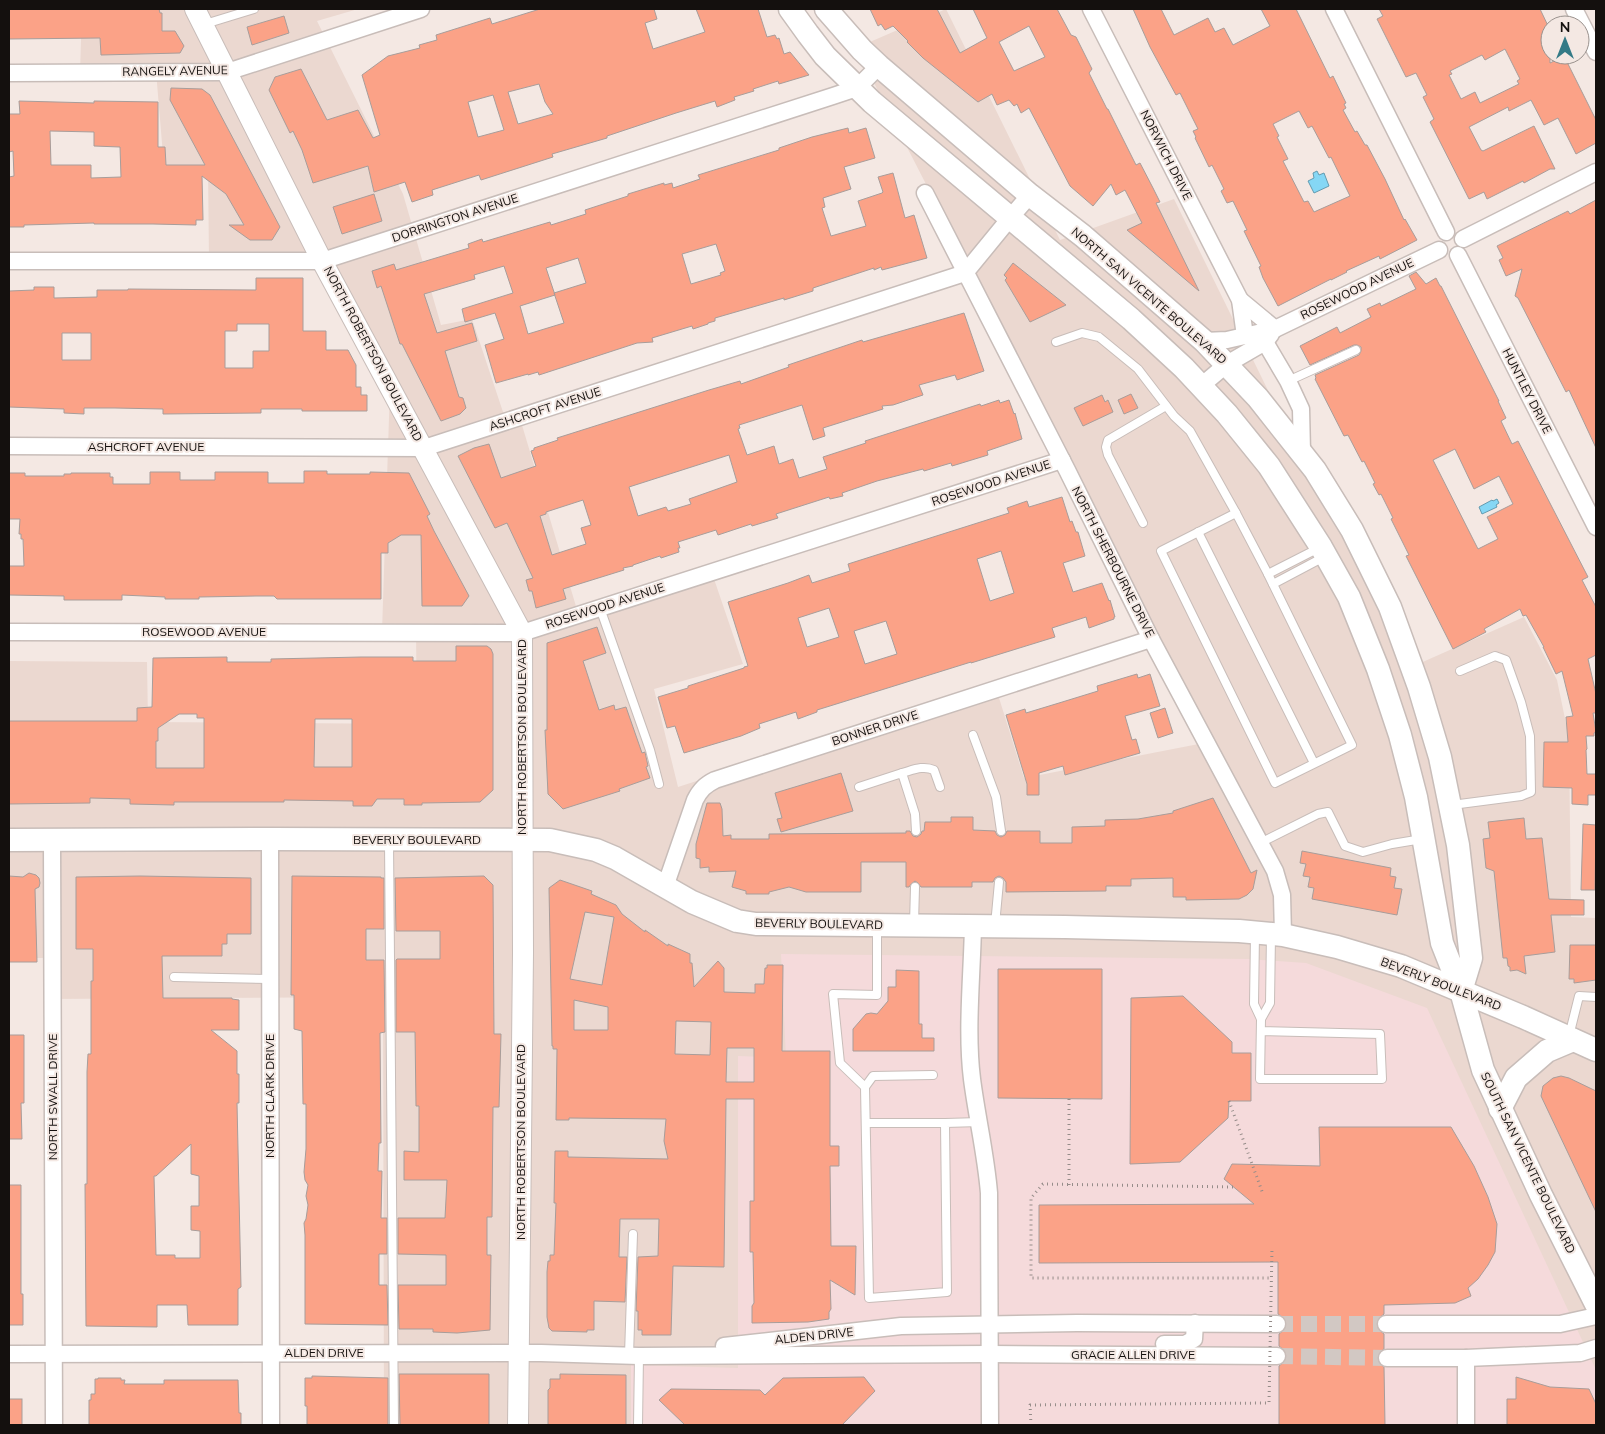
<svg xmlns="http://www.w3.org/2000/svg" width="1605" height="1434" viewBox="0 0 1605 1434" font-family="Mulish,sans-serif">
<rect width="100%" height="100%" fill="#f4e8e3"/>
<!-- built -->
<polygon fill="#ebd8d0" points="82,9 358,9 317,21 403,194 441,325 472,319 505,418 519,415 578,613 713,576 743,664 654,689 678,787 995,685 1024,778 1209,742 1092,507 856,48 946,9 1060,240 1174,199 1287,429 1347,545 1407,669 1524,617 1557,680 1569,738 1571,917 1596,918 1596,1425 384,1425 383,997 46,999 49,958 9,958 9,661 147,662 148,722 417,724 416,631 382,632 390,387 321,259 209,260 208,168 164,167 156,71 80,73"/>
<!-- industrial -->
<polygon fill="#f5dadb" points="781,954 1248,959 1306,963 1427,1008 1596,1370 1596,1425 631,1425 631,1365 738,1368 738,1056 786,1058"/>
<!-- water -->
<g fill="#85d7f5" stroke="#639bb0">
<polygon points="1317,171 1319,175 1324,173 1329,186 1314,193 1308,181 1314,178 1313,173"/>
<polygon points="1497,499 1499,503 1496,505 1497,507 1482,514 1479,507 1492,500 1493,501"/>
</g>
<!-- building -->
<g fill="#fba287" stroke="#a89d9a" fill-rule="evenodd">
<polygon points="9,9 159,9 160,13 162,13 162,31 175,31 184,46 180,53 101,55 100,38 9,39"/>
<path d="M540 9H654L657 19 645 23 653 49 705 32 696 9H758L767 37 775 35 777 39 779 38 784 54 790 52 809 75 779 84 778 81 753 89 754 91 734 97 735 100 717 107 715 101 676 113 607 136V138L552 154 553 157 481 180 479 175 432 190 433 195 412 202 405 182 374 192 368 166 313 183 302 150 293 131 290 133 269 90 275 77 301 69 327 120 358 110 373 138 380 135 362 75 388 56 420 48 419 45 437 40 436 35 490 18 492 24ZM539 84 545 102 553 114 518 124 508 92ZM493 95 504 130 478 137 468 102Z"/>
<path d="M870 9H937L960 53 987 38 973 9H1057L1071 35 1076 37 1092 69 1089 73 1107 109H1108L1136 165 1140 163 1153 188 1160 202 1156 203 1199 291 1127 230 1142 223 1125 190 1116 195 1111 184 1093 206 1070 186 1029 108 1021 113 1017 104 1014 106 1009 100 997 105 992 94 978 102 923 58 907 42 908 41 893 26 885 30 881 24 878 26ZM1029 26 1045 57 1014 71 999 42Z"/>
<path d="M1133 9H1161L1174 35 1208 18 1215 32 1224 28 1233 45 1270 26 1261 9H1296L1330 78 1333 76 1346 103 1344 104 1346 108 1343 110 1355 132 1357 131 1365 145H1367L1385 179 1404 220 1405 219 1417 240 1380 259 1379 256 1346 271 1347 272 1331 280V279L1278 306 1263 278 1259 267 1261 266 1244 231 1247 230 1233 201 1227 203 1221 191 1224 189 1212 165 1209 167 1195 138 1196 137 1193 131 1198 129 1180 93 1176 95 1150 47ZM1299 111 1308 128 1312 126 1329 158 1331 157 1350 196 1314 212 1308 201 1304 202 1283 161 1288 159 1277 137 1279 136 1273 124Z"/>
<path d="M1379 9H1540L1550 30V63L1564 56 1596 120V143L1576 154 1558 118 1544 125 1531 100 1509 111 1508 107 1469 127 1481 150 1483 151 1534 126 1555 169H1550L1524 183 1523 181 1487 199 1484 192 1469 199 1430 122 1434 119 1423 97 1427 95 1416 73 1406 77 1377 19 1383 16ZM1505 49 1520 79 1517 81 1519 84 1480 103 1475 92 1461 99 1449 75 1452 74 1450 71 1482 55 1485 60Z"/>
<polygon points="284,16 289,33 252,45 247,27"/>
<path d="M171 88 202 89 210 95 280 227 272 240H250L229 225H244L226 194 202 176 203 220H196V225L153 224H94V223L24 225V227H9V177L14 176 13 151 9 152V114H20L19 101 94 103V101L158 102V147H165L166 165H205L170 100ZM50 131 94 132V146L120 147 121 177 91 178V165H51Z"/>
<path d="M848 128 849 133 866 128 875 158 844 167 851 189 823 198 825 207 822 208 831 236 866 226 858 201 882 193 883 192 878 177 893 173 905 218 914 215 927 258 882 270 881 267 874 270V268L813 288V291L784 300V298L715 318V321L708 323V324L693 329 692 326 652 338 653 342 637 343 539 375 538 372 528 375V374L496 383 485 345 504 339 495 313 465 322 462 309 513 293 504 266 474 275 475 279 424 294 437 333 472 323 477 341 445 351 459 397 463 398 466 408 460 414 441 421 402 344H400L381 286 377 288 372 271 394 264 396 270 469 248 468 244 482 239 483 242 550 222 551 225 586 214 585 210 628 196V194L664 183V185L672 183 673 188 700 179 698 175 779 150V148L812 137ZM716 244 725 271 720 273 721 275 691 284 682 254ZM578 258 586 283 554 293 564 323 528 334 520 306 555 295 546 268Z"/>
<polygon points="374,194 382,221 342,234 333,207"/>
<polygon points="1596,200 1596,448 1569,390 1566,392 1518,298 1515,296 1522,269 1506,276 1499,260 1503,258 1497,246 1568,211 1570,214"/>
<polygon points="1013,263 1066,305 1030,322 1005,280 1007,278 1004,275"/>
<path d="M1416 272 1426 284 1436 278 1440 286H1441L1499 401H1498L1506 418 1501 421 1512 444 1518 441 1588 577 1582 580 1596 607V655L1588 659 1596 694V713H1593L1596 732 1594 733V736H1586L1587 749 1586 750 1587 774H1596V795H1588V805L1572 804V788L1543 787 1544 742H1568L1566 717 1573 716 1562 671 1556 674 1543 647H1544L1526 615 1523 616 1520 609 1484 629 1486 632 1453 649 1406 556 1409 555 1391 519 1393 518 1381 494 1379 495 1373 484 1375 483 1364 461 1362 462 1348 435 1344 436 1315 379 1316 378 1315 375 1359 355 1361 351V347L1357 345H1354L1310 365 1300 346 1337 327 1340 333 1371 317 1367 309 1380 303 1381 306 1416 289 1409 276ZM1455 449 1474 489 1499 476 1513 504 1487 517 1498 539 1478 549 1433 460Z"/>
<path d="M256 278H303V331H326V350H348L356 365V387H361V395H367V411H302V409H261V413L163 414V409L115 408H84V414L64 413V409L9 407V291L34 290V287H54V298L97 297V290H128V289L256 290ZM237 324H269V351H253V368H225V331H237ZM62 333H91V360H62Z"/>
<path d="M964 313 984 371 957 380 955 375 919 385 923 395 893 405 882 406 883 409 823 428 825 436 813 440 802 405 739 425 740 428 738 429 747 455 774 446 779 464 793 459 799 478 827 469 823 457 866 443 865 441 980 404 981 406 999 400 1000 403 1009 400 1014 414 1015 413 1022 439 987 451 988 455 952 466 951 463 924 471 923 469 877 481 842 493 843 496 830 499 829 497 776 514 778 518 752 526 751 524 718 535 716 530 678 542 680 548H678L679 552 661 558 660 556 633 565V566L623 568 624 570 563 589 566 599 536 608 532 591H529L526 580 533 578 507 523 495 528 458 456 474 448 489 444 501 478 536 466 531 451 534 450V448L558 440 557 438 709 390 740 381 741 384 789 367 788 365 862 340 863 342ZM729 455 737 482 689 499 691 504 668 511 666 507 638 516 629 487ZM583 500 591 525 581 528 586 544 552 555 540 516 546 514V512Z"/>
<polygon points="1131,394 1138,408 1124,414 1118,400"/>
<polygon points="1102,395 1105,402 1108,400 1113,412 1083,426 1074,408"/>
<polygon points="304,471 327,471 327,474 370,474 370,472 409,473 430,514 427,516 434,531 469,596 462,606 422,606 421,535 401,535 388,543 388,553 381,553 381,599 277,599 274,596 256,596 199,597 199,599 165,599 165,597 122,595 122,600 64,600 64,596 9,595 9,566 24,566 23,539 21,539 21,534 19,534 20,519 9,519 9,473 25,473 25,476 64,476 64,474 71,474 71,473 110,473 110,477 113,477 113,484 150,484 150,472 180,472 180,480 215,480 215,472 268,472 268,483 304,483"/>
<path d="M1062 497 1070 522 1072 521 1076 532H1078L1085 556 1063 563 1073 592 1102 583 1109 601 1110 600 1115 617H1114V619L1089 628 1086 617 1052 628 1055 637 971 663V662L862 696 817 710V712L798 719 796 712 759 724 760 728 741 736 684 753 675 726 667 728 658 697 688 688V686L744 668V667L748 666 728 602 788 583 809 575 812 583 850 571 848 564 1009 513 1007 508 1027 501 1029 507ZM1001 551 1014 593 990 601 977 559ZM829 608 839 637 807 647 798 618ZM886 621 897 654 865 664 854 631Z"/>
<polygon points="597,627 606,653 583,661 599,710 614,705 615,710 626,707 642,753 645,752 648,766 646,767 650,778 619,789 620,791 563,809 548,794 545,730 547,730 547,643"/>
<path d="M456 646H487L491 649 493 654V790L480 802 422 803V805H404V799H377L372 806H353V801L284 800V802H174V805L130 804V799L90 798V803L9 804V721H137V708L152 707 153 658 227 657V662H271V659L361 657H413V661H456ZM179 714H197V718H204V768H156V741H158V728ZM315 719H352V767H314Z"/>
<polygon points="1137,674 1138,678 1150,674 1160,706 1125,716 1132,740 1136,739 1140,753 1065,775 1063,766 1039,773 1039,795 1027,795 1027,784 1006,715 1025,709 1026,713 1059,703 1098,691 1097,686"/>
<polygon points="1165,708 1173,733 1158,738 1150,713"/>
<polygon points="841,773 853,811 781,832 777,819 782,818 775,793"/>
<polygon points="1213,798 1251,873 1257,870 1253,889 1247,895 1239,899 1186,900 1186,897 1173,897 1173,878 1131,879 1131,886 1106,886 1106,891 1006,892 1006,882 1003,878 999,876 995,878 993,882 972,882 972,887 921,887 918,883 915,881 911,884 909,887 906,887 906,862 861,862 861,892 806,892 789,887 769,892 769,894 746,894 746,891 732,887 736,871 709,872 709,867 700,868 700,859 696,858 696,844 707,803 720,803 722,809 723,836 731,835 731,839 769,839 769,834 906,833 906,831 910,831 913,836 917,837 921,834 922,831 924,831 925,822 951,822 951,817 973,817 973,830 995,831 997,835 1001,837 1005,835 1007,831 1040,831 1040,843 1072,843 1072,827 1105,826 1105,820 1138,819 1173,813 1173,811"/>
<polygon points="1524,818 1526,839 1542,838 1549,899 1584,900 1584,915 1551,915 1555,952 1524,956 1526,974 1517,970 1510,971 1510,967 1508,966 1507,958 1503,958 1494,871 1486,868 1483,839 1490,838 1488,822"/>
<polygon points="1583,824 1596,825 1595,890 1581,890"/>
<polygon points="1302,851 1391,868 1390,876 1396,877 1394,888 1402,889 1397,915 1312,899 1314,888 1308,887 1310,877 1303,876 1306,864 1300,863"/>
<polygon points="29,873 36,875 39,878 40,883 39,887 35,889 37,962 9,962 9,876 23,877"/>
<path d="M140 876 251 878V934H227V944H222V956H162L163 998H232V999L239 1000V1030H211L237 1051V1074H239V1103H237L241 1287 238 1289V1325H188L187 1305H157V1327L86 1326 85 1184H87V1072L88 1054H91V981H93V949H76V877ZM191 1144V1174L199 1176V1206H191V1230L200 1231V1258H175V1255H156L154 1176H156Z"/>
<polygon points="292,876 381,877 381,878 384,878 384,929 366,929 366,960 384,960 385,1032 380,1033 381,1143 379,1143 378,1171 382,1171 381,1218 387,1218 387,1254 379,1254 379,1285 387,1285 388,1325 305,1324 305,1235 304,1223 306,1219 308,1205 306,1196 308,1185 305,1180 304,1172 306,1149 306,1104 303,1104 302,1031 294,1029 294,995 291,995"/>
<polygon points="484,876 493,885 494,1034 501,1034 499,1107 493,1107 492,1217 487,1217 487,1255 491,1255 490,1330 457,1333 433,1332 433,1329 399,1329 398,1285 446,1285 446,1255 398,1254 398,1218 445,1218 447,1180 404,1180 404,1151 419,1152 419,1106 416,1106 415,1032 396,1032 396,960 397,959 440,959 440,931 396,931 395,878"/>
<path d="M560 880 592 891 591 894 616 905 622 914 645 932V930L668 946V944L690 954V963H692L694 987 718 961 724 968V992L755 993V984H764L765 968H767V965H783L782 1051H830V1146H839V1166H830L831 1246H856L855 1295 830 1280 831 1309 829 1312V1319L808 1322 752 1323V1306L754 1303 753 1252H750V1201H754V1099H726L724 1267 673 1266 671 1335H642V1330H638V1311H636L638 1257 658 1256 659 1219H620L619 1257H627L625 1302 594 1301V1330H587V1332L552 1331 549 1328 547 1317V1272L548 1261H550V1255H554L556 1203H554L555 1151H568V1157L668 1159 664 1141 666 1119 569 1118V1120H556L557 1049H553V1046H552L549 888ZM585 912 614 917 602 985 570 979ZM574 1000 608 1007V1030H574ZM676 1021 711 1022 710 1055 675 1054ZM727 1048H754V1082H726Z"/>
<polygon points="1570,945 1596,945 1596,980 1574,983 1574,979 1569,979"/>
<polygon points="998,969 1102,969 1102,1099 998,1098"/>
<polygon points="896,970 919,971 919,1024 922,1024 922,1038 934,1038 934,1051 853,1051 853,1029 866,1014 871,1013 877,1014 888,1001 888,987 896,987"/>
<polygon points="1183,996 1232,1042 1232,1053 1251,1053 1251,1101 1229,1101 1228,1118 1180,1162 1130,1164 1131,998"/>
<polygon points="9,1035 24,1035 24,1103 21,1103 22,1139 9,1139"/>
<polygon points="1561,1076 1569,1078 1596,1091 1596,1212 1541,1096 1543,1086 1553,1078"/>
<polygon points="1319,1127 1451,1127 1474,1166 1488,1197 1497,1224 1495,1252 1488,1265 1478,1279 1468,1288 1471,1296 1455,1303 1384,1305 1384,1314 1378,1319 1376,1324 1378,1329 1384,1334 1384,1349 1379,1353 1377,1358 1379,1363 1384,1367 1385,1425 1279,1425 1279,1366 1285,1361 1287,1356 1285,1351 1279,1346 1279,1334 1285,1329 1287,1324 1285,1319 1278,1314 1278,1262 1039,1263 1039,1205 1254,1204 1224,1179 1232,1164 1320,1166"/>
<polygon points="9,1185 21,1185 21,1294 23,1294 23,1325 9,1325"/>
<polygon points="399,1374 489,1374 489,1425 400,1425"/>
<polygon points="560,1374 626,1375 626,1425 548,1425 548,1390 550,1388 550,1379 560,1379"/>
<polygon points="312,1376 388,1378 388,1425 307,1425 307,1406 305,1406 305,1378 312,1378"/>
<polygon points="864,1377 875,1391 842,1425 685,1425 659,1400 671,1389 760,1390 765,1395 783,1378"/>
<polygon points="1516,1377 1550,1387 1589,1389 1596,1404 1596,1425 1507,1425 1507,1399 1516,1399"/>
<polygon points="98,1378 121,1378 121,1380 125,1380 124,1384 164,1384 164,1380 238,1380 239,1413 241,1413 241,1425 89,1425 89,1400 91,1400 91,1394 95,1394 95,1379 98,1379"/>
<rect x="9" y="1399" width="13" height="26"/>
</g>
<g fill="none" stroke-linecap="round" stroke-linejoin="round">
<!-- minor-tunnel -->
<g stroke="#d2c8c3" stroke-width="16" stroke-dasharray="16 8" stroke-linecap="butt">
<polyline points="1277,1324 1386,1324"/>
<polyline points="1277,1356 1387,1358"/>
</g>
<defs>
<g id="service">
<polyline points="205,24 254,9"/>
<polyline points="1056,342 1082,333 1099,337 1138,369 1174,416 1190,431 1236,513"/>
<polyline points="1288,381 1356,350"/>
<polygon points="1236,513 1268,574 1352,745 1275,783 1161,551"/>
<polyline points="1143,523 1108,455 1106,447 1108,440 1166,406"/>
<polyline points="1198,532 1314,763"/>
<polyline points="1268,574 1319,548"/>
<polyline points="1273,584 1324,557"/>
<polyline points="600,608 650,750 659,784"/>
<polyline points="973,735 996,797 1001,831"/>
<path d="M902 773C913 770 923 765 934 770L940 787"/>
<polyline points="859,787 902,773 915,814 916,831"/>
<polyline points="1452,805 1521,796 1531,792 1530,736 1521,702 1506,660 1495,656 1460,671"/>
<polyline points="389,842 394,1425"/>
<polyline points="1260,843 1318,814 1328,812 1345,846 1363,852 1392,844 1422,839"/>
<polyline points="914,924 915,887"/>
<polyline points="995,925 999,882"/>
<polyline points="877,928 877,995 833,994 840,1063 865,1087 869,1298 947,1292 945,1123 980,1122"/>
<polyline points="1255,934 1254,1004 1261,1019 1260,1079 1382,1079 1380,1034 1261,1031"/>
<polyline points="174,977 270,979"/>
<polyline points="1261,1019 1270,1003 1271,935"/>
<polyline points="1569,1036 1579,996 1596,997"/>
<polyline points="865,1087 873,1076 933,1075"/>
<polyline points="866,1123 945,1123"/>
<polyline points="629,1355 633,1234"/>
<polyline points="638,1425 639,1356"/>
</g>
<g id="minor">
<polyline points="1091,9 1240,300 1245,336"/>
<polyline points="1334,9 1446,232"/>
<polyline points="1574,9 1596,52"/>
<polyline points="9,73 227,72 421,9"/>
<polyline points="925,193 1067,470 1151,639 1275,871 1282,895 1283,935"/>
<polyline points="1463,239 1596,172"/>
<polyline points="1458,255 1596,527"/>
<polyline points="9,261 322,261 833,96 857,88 879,66"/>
<polyline points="1240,300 1275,329"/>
<polyline points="1204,341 1227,340 1275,329 1439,250"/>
<polyline points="1265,342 1288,381 1301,409 1302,452"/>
<polyline points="1201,386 1227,364 1265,342 1271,334"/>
<polyline points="9,446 424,448 965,273 1010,218 1030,195"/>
<polyline points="9,632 522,633 1062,460"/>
<polyline points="270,839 271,1425"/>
<polyline points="52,840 54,1425"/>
<path d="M665 887 695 800C700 790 705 785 715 780L1151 639"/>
<path d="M973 926C972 976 966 1031 972 1079 977 1118 986 1155 989 1193L990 1425"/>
<polyline points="1386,1324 1560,1324 1596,1316"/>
<polyline points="1164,1344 1185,1344 1194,1339 1195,1323"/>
<polyline points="724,1346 901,1326 1077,1323 1277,1324"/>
<polyline points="9,1354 541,1353 639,1356 990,1354 1277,1356"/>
<polyline points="1387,1358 1466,1358 1580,1353 1596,1348"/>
<polyline points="1466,1425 1466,1358"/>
</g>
<polyline id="tertiary" points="195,9 322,261 522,633 523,953 518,1425"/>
<g id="secondary">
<polyline points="790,9 808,34 825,56 872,102 1131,319 1184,368 1227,414 1269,466 1321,547 1349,597 1378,669 1400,735 1416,797 1442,943 1461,991 1483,1070 1541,1195 1596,1304"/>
<polyline points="826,9 862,50 879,66 1030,195 1083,236 1204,341 1258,398 1315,470 1352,530 1390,607 1419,687 1440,757 1458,845 1471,958 1461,991"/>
<polyline points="9,840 270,839 550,840 596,850 615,858 692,902 737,921 756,924 1065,927 1239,931 1283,935 1337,947 1401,966 1523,1017 1596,1050"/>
<polyline points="1500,1109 1516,1078 1547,1051 1573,1040"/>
</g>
</defs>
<!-- service casing -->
<use href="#service" stroke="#c8bdb9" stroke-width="10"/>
<!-- minor casing -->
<use href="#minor" stroke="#c8bdb9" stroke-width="19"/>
<!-- tertiary casing -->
<use href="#tertiary" stroke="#c8bdb9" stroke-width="22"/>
<!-- secondary casing -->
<use href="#secondary" stroke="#c8bdb9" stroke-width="25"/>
<!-- path -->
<g stroke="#958c89" stroke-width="3" stroke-dasharray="1 4" stroke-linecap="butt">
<polyline points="1069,1099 1069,1185"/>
<polyline points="1229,1101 1263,1194"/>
<polyline points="1233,1187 1043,1184 1031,1198 1031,1278 1271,1278"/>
</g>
<!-- service -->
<use href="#service" stroke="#fff" stroke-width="8"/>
<!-- minor -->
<use href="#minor" stroke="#fff" stroke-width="16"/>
<!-- tertiary -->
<use href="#tertiary" stroke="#fff" stroke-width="20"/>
<!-- secondary -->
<use href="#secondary" stroke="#fff" stroke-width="22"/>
<!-- path-bridge -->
<polyline stroke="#958c89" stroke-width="3" stroke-dasharray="1 4" stroke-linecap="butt" points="1031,1425 1030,1405 1269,1403 1272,1248"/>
</g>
<g text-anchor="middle" stroke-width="4" stroke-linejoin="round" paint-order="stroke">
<!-- street labels -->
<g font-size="12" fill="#14100e" stroke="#f4e8e3">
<text transform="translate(175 71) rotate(-1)" y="4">RANGELY AVENUE</text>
<text transform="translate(1166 155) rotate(63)" y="4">NORWICH DRIVE</text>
<text transform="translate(455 218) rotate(-18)" y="4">DORRINGTON AVENUE</text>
<text transform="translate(1357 289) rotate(-26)" y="4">ROSEWOOD AVENUE</text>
<text transform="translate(1149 296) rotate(41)" y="4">NORTH SAN VICENTE BOULEVARD</text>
<text transform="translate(373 354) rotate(62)" y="4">NORTH ROBERTSON BOULEVARD</text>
<text transform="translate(1527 391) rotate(63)" y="4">HUNTLEY DRIVE</text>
<text transform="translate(545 409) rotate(-18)" y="4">ASHCROFT AVENUE</text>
<text x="146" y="451">ASHCROFT AVENUE</text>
<text transform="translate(991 483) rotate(-18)" y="4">ROSEWOOD AVENUE</text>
<text transform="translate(1113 562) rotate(63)" y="4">NORTH SHERBOURNE DRIVE</text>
<text transform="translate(605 606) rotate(-18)" y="4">ROSEWOOD AVENUE</text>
<text x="204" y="636">ROSEWOOD AVENUE</text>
<text transform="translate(875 728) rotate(-18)" y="4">BONNER DRIVE</text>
<text transform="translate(522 737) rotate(-90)" y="4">NORTH ROBERTSON BOULEVARD</text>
<text x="417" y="844">BEVERLY BOULEVARD</text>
<text transform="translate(819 924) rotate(1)" y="4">BEVERLY BOULEVARD</text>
<text transform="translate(1441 984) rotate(21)" y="4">BEVERLY BOULEVARD</text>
<text transform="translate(270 1096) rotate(-90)" y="4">NORTH CLARK DRIVE</text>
<text transform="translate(53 1097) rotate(-90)" y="4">NORTH SWALL DRIVE</text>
<text transform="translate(521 1142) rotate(-90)" y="4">NORTH ROBERTSON BOULEVARD</text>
<text transform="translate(1528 1163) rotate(64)" y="4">SOUTH SAN VICENTE BOULEVARD</text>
<text transform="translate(814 1336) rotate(-6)" y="4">ALDEN DRIVE</text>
<text x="324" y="1357">ALDEN DRIVE</text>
<text x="1133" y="1359">GRACIE ALLEN DRIVE</text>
</g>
</g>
<!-- border -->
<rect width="1605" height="1434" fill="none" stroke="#14100e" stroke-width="20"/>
<!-- north arrow -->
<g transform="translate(1565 40)"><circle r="24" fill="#f4e8e3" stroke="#9a928e"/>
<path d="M0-4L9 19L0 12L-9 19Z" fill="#347a86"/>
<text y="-8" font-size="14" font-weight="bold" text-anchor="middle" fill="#14100e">N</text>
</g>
</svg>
